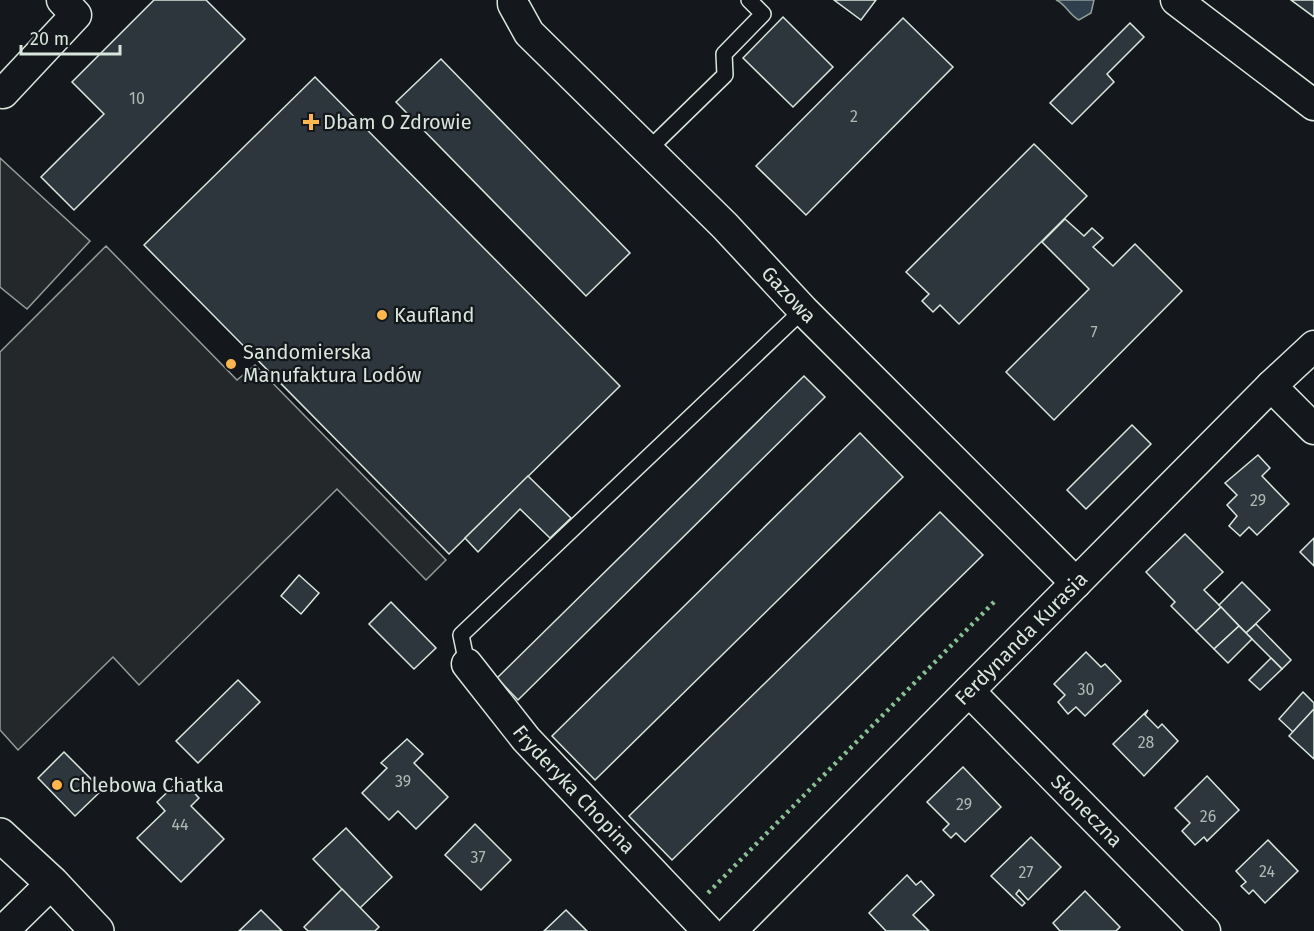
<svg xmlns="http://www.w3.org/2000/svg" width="1314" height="931" viewBox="0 0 1314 931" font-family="'Fira Sans',sans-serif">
<rect width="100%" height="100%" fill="#14181c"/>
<!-- parking -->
<g fill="#24282b" stroke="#939e99" stroke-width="1.5">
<polygon points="0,158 90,241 27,309 0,287"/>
<polygon points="106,246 237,380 255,365 446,560 426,580 337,489 139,685 113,657 18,750 0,730 0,352"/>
</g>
<!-- water -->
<path fill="#2f3f4d" stroke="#939e99" stroke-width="1.5" d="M1056 0H1094L1091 13 1079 20C1069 15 1066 4 1056 0Z"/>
<!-- building -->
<g fill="#2c363c" stroke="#d8e6dc" stroke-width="1.5">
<polygon points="154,0 206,0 245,39 74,210 41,177 104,114 72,82"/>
<polygon points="834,0 876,0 861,20"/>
<polygon points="1291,0 1314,0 1314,17"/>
<polygon points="783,17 833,67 793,107 743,58"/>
<polygon points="903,18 953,67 806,215 756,166"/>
<polygon points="1130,23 1144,37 1107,74 1114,82 1072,124 1050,103"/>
<polygon points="441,59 630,253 586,296 396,102"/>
<polygon points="315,77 620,386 449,554 144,245"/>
<polygon points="1034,144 1087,196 959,324 940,305 933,312 922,301 929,294 906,272"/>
<polygon points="1065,219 1084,236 1092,228 1103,238 1093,247 1113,266 1135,244 1182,291 1054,420 1006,372 1089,289 1042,242"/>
<polygon points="804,376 825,397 518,700 497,678"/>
<polygon points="1132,425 1151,444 1086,509 1067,490"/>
<polygon points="860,433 903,477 595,780 552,736"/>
<polygon points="1258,455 1270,468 1262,476 1289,504 1257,535 1249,527 1240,536 1229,526 1237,516 1227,505 1237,495 1225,483"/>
<polygon points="528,476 571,518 550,538 520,509 478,552 465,538"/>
<polygon points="940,512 983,555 672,860 629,816"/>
<polygon points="1185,534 1223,572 1204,590 1221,607 1196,631 1171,606 1175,602 1146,572"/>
<polygon points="1314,538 1314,566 1300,552"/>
<polygon points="299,575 319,593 301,614 281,596"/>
<polygon points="1242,582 1270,610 1246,633 1219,605"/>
<polygon points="391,602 436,648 414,669 369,624"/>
<polygon points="1221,607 1239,626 1214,649 1196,631"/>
<polygon points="1256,624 1291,660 1282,669 1246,633"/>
<polygon points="1239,626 1252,639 1228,663 1214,649"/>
<polygon points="1086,652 1101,667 1105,664 1121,681 1085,716 1076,707 1068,714 1058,702 1065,695 1054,684"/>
<polygon points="1271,658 1282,669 1260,690 1249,680"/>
<polygon points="238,680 260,702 198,763 176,741"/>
<polygon points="1303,692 1314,703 1314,709 1293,732 1279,719"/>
<polygon points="1314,709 1314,759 1289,736"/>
<polygon points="1148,710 1145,715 1158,728 1162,724 1178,741 1144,776 1113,744"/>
<polygon points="407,739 423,754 414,763 448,797 416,829 398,811 389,820 362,793 387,768 381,763"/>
<polygon points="64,752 102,790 75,816 38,778"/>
<polygon points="963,767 1001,807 965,842 956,833 951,838 943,830 949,824 927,802"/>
<polygon points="1207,776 1239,810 1207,841 1204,837 1195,845 1182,831 1190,823 1175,808"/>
<polygon points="181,779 199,798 191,806 224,839 181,882 137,838 165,811 157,802"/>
<polygon points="475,824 511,860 481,890 445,855"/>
<polygon points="346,828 392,877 360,908 313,859"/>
<polygon points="1031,837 1061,867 1028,900 1019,890 1016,894 1025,903 1022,906 991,876"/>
<polygon points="1268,840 1298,871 1265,903 1253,890 1249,894 1241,886 1246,882 1236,871"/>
<polygon points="907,875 916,885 921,881 934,895 913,915 929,931 886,931 869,913"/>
<polygon points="342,889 379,927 375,931 308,931 304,927"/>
<polygon points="1085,891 1120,927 1116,931 1060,931 1053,923"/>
<polygon points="261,910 282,931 239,931"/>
<polygon points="566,910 587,931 544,931"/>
</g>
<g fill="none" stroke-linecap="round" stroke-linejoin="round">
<defs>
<g id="service">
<polyline points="648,150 725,75 724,54 763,14 749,0"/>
<polyline points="467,664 461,635 803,310"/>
</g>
<g id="minor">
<path id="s1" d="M513 0V4L529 33 725 226 803 310 1076 583"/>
<polyline points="1176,0 1314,105"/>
<polyline points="0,90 3,93 76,15 62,0"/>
<polyline points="1271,386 1314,429"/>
<path id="s2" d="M467 664 526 739 708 931"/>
<path id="s3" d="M969 691 1205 931"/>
<polyline points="3,931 52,883"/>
<path id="s4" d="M731 931 1271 386 1314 346"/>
</g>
<polyline id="tertiary" points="0,835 52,883 97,931"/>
</defs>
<!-- service casing -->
<use href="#service" stroke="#d8e6dc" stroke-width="18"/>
<!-- minor casing -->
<use href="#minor" stroke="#d8e6dc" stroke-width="33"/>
<!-- tertiary casing -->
<use href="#tertiary" stroke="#d8e6dc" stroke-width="36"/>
<!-- service -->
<use href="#service" stroke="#14181c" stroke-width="15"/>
<!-- minor -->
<use href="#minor" stroke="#14181c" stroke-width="30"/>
<!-- tertiary -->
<use href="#tertiary" stroke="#14181c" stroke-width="33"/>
<!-- hedge -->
<polyline stroke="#8ac095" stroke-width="4.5" stroke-dasharray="3 4.5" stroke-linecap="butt" points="708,893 994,602"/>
</g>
<!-- markers -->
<g fill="#ffb74d" stroke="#14181c" stroke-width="2">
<path d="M308 113h6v6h6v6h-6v6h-6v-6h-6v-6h6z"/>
<circle cx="382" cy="315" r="6"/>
<circle cx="231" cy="364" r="6"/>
<circle cx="57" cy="785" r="6"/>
</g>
<g text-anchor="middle" stroke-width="4.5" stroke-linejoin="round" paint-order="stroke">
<!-- number labels -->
<g font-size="16" fill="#adbab4">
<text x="137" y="104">10</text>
<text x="854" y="122">2</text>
<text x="1094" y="338">7</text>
<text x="1258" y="506">29</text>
<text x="1086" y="695">30</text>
<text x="1146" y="748">28</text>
<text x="403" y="787">39</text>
<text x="964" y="810">29</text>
<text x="1208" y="822">26</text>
<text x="180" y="830">44</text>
<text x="478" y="863">37</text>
<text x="1267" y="877">24</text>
<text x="1026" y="878">27</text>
</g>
<!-- poi labels -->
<g font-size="20" fill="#d8e6dc" stroke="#14181c" text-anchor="start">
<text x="323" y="129">Dbam O Zdrowie</text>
<text x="394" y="322">Kaufland</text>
<text x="243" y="359">Sandomierska<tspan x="243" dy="23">Manufaktura Lodów</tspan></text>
<text x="69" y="792">Chlebowa Chatka</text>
</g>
<!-- street labels -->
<g font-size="20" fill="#d8e6dc" stroke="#14181c">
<text dy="7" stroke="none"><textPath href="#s1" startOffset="406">Gazowa</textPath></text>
<text dy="7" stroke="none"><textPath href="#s4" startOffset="412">Ferdynanda Kurasia</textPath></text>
<text dy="7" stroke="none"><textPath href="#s2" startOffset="165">Fryderyka Chopina</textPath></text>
<text dy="7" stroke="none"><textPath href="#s3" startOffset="168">Słoneczna</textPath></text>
</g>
</g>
<!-- scale -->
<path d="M21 45v9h99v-9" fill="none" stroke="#d8e6dc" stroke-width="3"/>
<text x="30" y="45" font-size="18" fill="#d8e6dc" stroke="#14181c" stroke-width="4.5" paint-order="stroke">20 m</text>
</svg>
